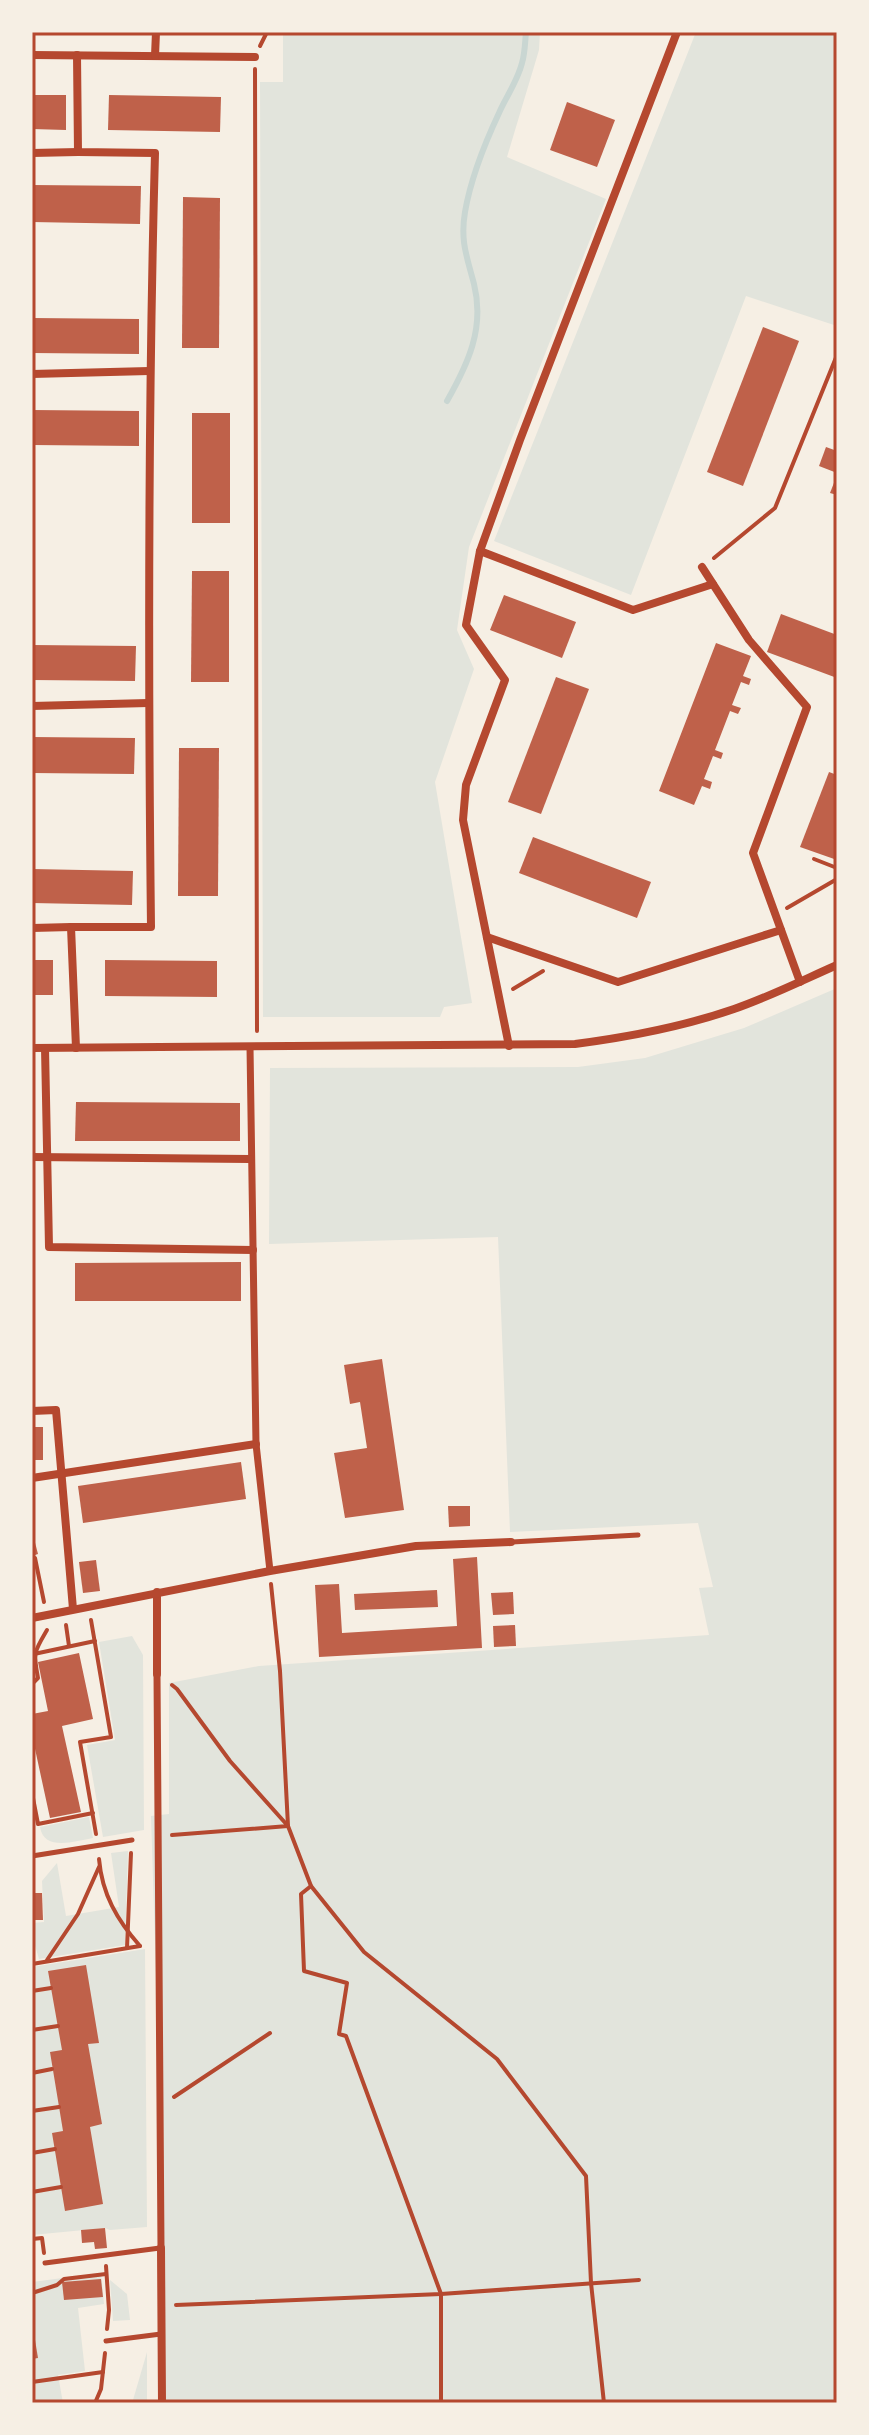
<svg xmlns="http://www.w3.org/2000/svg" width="869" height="2435" viewBox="0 0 869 2435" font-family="'Asap Condensed',sans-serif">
<rect width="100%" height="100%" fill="#f6efe4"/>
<!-- green -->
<g fill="#e2e4dc">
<polygon points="467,32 540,32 539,50 507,157 606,199 469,547 457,630 474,669 435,782 472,1003 444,1007 440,1017 263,1017 260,82 283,82 283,33 466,34"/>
<polygon points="696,32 837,32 837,326 746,296 631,595 494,541"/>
<polygon points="837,988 837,2403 163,2403 159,2067 151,1816 169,1814 169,1683 259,1666 709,1635 699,1588 713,1587 698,1523 510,1532 498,1237 269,1244 270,1068 578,1067 645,1058 744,1028"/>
<polygon points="132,1636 143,1655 144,1830 103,1837 87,1745 115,1740 99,1642"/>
<path d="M89 1817 93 1838C75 1841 44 1852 40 1827Z"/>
<polygon points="128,1851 125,1945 39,1959 32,1935 32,1923 44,1922 42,1881 57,1863 66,1916 119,1907 111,1853"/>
<polygon points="145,1949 147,2227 110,2230 105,2228 32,2235 32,2046 35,1989 32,1981 32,1967"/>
<polygon points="101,2273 104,2304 78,2308 85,2371 58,2375 63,2403 36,2403 36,2384 32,2384 32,2282"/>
<polygon points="110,2280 127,2294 130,2320 113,2321"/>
<polygon points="147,2352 147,2403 97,2403 133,2400"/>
</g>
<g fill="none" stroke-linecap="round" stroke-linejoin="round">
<!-- stream -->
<g stroke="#c9d6d2" stroke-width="6">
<polyline points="836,32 837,33"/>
<path d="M447 401C468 364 485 328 474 284 467 257 460 241 465 212 471 177 484 145 499 113 506 97 518 80 522 63 525 53 525 42 526 32"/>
</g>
</g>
<!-- building -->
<g fill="#bf614a">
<polygon points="32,95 66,95 66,130 32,129"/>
<polygon points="109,95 221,97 220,132 108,130"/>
<polygon points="567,102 615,120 597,167 550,150"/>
<polygon points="32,185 141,186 140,224 32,222"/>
<polygon points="183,197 220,198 219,348 182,348"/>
<polygon points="32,318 139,319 139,354 32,353"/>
<polygon points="763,327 799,341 743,486 707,472"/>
<polygon points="32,410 139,411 139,446 32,445"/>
<rect x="192" y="413" width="38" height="110"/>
<polygon points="826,447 837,451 837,473 819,466"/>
<polygon points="837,475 837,495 830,493"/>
<polygon points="192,571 229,571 229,682 191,682"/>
<polygon points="504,595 576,622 562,658 490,630"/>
<polygon points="781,614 837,635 837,678 767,652"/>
<polygon points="716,643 751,656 743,676 751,679 749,685 741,682 732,705 741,708 738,714 730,711 715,750 723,753 721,759 713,756 704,779 712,782 710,789 702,786 694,805 659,791"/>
<polygon points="32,645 136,646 135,681 32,680"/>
<polygon points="556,677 589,689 541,814 508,802"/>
<polygon points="32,737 135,738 134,774 32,773"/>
<polygon points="179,748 219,748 218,896 178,896"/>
<polygon points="829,772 837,775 837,860 800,847"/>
<polygon points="533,837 651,882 637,918 519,873"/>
<polygon points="32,869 133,871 132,905 32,903"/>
<rect x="32" y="960" width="21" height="35"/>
<polygon points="105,960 217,961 217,997 105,996"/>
<polygon points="76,1102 240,1103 240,1141 75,1141"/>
<polygon points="241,1262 241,1301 75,1301 75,1263"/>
<polygon points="382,1359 404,1510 345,1518 334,1453 367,1448 360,1402 350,1404 344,1365"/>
<rect x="32" y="1427" width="11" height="33"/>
<polygon points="241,1462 246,1499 83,1523 78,1486"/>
<polygon points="448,1506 470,1506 470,1526 449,1527"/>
<polygon points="32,1531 38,1554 32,1556"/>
<polygon points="477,1557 482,1648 319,1657 315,1585 339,1584 342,1633 457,1626 453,1559"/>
<polygon points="96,1560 100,1591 83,1593 79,1562"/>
<polygon points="437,1590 438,1607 355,1610 354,1594"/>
<polygon points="513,1592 514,1614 493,1615 491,1593"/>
<polygon points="515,1625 516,1646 494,1647 493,1626"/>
<polygon points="79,1653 93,1719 62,1726 81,1812 50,1818 32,1735 32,1714 48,1711 38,1662"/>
<polygon points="32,1893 42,1893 43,1920 32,1920"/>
<polygon points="86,1965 99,2043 88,2044 102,2124 90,2127 103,2204 65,2211 52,2133 63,2131 50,2052 62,2050 48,1971"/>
<polygon points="105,2228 107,2248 95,2249 94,2242 82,2243 81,2230"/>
<polygon points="101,2279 103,2297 64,2300 62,2282"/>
<polygon points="34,2334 38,2358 32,2359 32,2335"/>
</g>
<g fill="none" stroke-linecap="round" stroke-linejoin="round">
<!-- path -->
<g stroke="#b5482f" stroke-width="4">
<polyline points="260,46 267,32"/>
<polyline points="255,69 257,1031"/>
<polyline points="714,558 775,508 837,355"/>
<polyline points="814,859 837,868"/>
<polyline points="787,908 837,879"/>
<polyline points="513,989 543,971"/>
<polyline points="35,1558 44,1602"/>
<polyline points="271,1584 280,1671 288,1826 311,1886 364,1952 497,2059 586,2176 591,2283 604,2403"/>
<polyline points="91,1620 111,1737 80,1742 96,1834"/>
<polyline points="66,1625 69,1646"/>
<polyline points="34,1654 95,1641"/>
<path d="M32 1684 38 1678C33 1652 34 1652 47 1630"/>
<polyline points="172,1685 177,1689 230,1761 288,1826 172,1835"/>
<polyline points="32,1793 38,1824 93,1813"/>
<path d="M99 1859C102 1894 117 1920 140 1946"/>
<polyline points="311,1886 301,1894 304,1971 347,1983 339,2034 346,2036 441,2294 441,2403"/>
<polyline points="127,1948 131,1853"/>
<polyline points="47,1960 78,1914 99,1867"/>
<polyline points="32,1964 140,1946"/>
<polyline points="32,1991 51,1988"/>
<polyline points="32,2030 58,2026"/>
<polyline points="32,2073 52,2069"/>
<polyline points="174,2097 270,2033"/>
<polyline points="32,2111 59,2107"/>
<polyline points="32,2153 55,2149"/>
<polyline points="32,2192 61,2187"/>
<polyline points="32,2239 42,2238 44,2253"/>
<polyline points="106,2266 109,2310 107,2329"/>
<polyline points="32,2293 57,2285 64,2279 106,2274"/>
<polyline points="176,2305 441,2294 639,2280"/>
<polyline points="32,2382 103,2372"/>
<polyline points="95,2403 101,2389 105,2353"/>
</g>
<!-- service -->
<g stroke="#b5482f" stroke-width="5">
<polyline points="512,1542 638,1535"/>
<polyline points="32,1856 132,1840"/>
<polyline points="45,2263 160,2248"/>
<polyline points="106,2341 161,2334"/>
</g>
<!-- pedestrian -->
<g stroke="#b5482f" stroke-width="7">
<polyline points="250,1047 256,1444 270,1571"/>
<polyline points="157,1674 161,2248"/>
</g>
<!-- minor -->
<g stroke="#b5482f" stroke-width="8">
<polyline points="32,55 255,57"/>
<polyline points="155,56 156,32"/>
<polyline points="32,153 78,152"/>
<polyline points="32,374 149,371"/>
<polyline points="480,551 633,610 713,584"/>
<polyline points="702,567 749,640 807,707 753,853 800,982"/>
<polyline points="32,706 148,703"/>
<polyline points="32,928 71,927"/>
<polyline points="487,937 618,982 781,930"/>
<polyline points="509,1046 463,820 466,785 505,680 466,625 480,551 520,440 677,32"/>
<path d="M32 1048 575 1044C629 1037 682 1027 734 1009 769 997 803 980 837 965"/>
<polyline points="45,1048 49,1247 253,1250"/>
<path d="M76 1048 71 927H151C148 669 148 411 155 153L78 152 77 55"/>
<polyline points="32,1157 250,1159"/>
<polyline points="32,1411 56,1410 73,1609"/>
<polyline points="32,1478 256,1444"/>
<polyline points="157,1592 157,1674"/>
<polyline points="32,1618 270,1571 416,1546 511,1542"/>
<polyline points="161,2248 162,2403"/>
</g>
</g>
<!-- border -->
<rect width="869" height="2435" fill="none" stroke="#f6efe4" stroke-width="68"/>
<rect x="34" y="34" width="801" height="2367" fill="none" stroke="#b5482f" stroke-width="3"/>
</svg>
